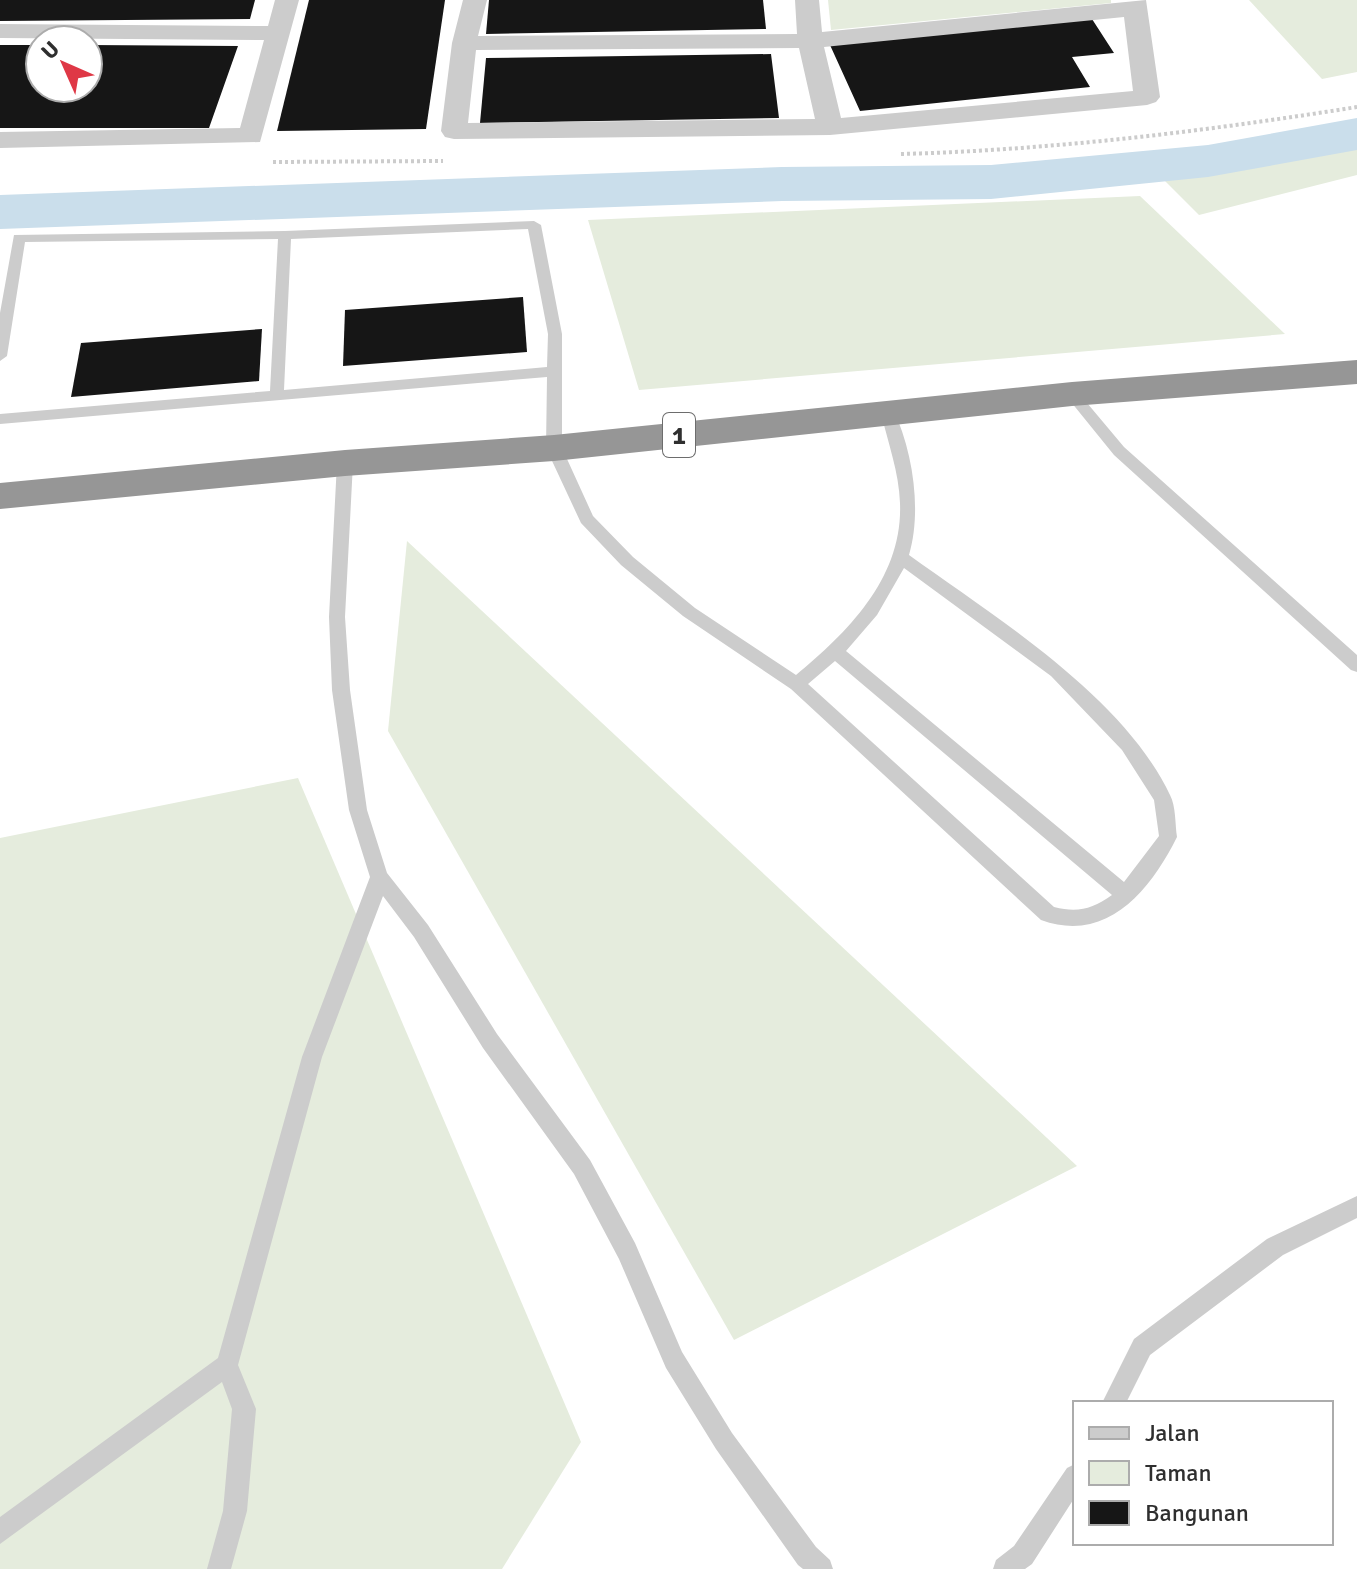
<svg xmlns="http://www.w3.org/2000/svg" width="1357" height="1569" viewBox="0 0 1357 1569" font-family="Signika,sans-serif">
<rect width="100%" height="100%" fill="#fff"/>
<!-- green -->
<g fill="#e5ecdd">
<polygon points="828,0 1111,0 1111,3 831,30"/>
<polygon points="1249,0 1357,0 1357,72 1322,79"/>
<polygon points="1357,145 1357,175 1199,215 1162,178"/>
<polygon points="1140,196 1285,334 639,390 588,220"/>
<polygon points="407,541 1077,1166 734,1340 388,731"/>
<polygon points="298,778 581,1442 502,1569 0,1569 0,838"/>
</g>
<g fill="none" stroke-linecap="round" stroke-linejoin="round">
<!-- river -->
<polygon fill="#cadeeb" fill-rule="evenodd" points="1357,118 1357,150 1208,177 991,199 782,201 0,229 0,195 782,167 991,165 1208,145"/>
</g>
<!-- building -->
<g fill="#161616">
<polygon points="0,0 255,0 250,19 0,21"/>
<polygon points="309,0 445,0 426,129 277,131"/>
<polygon points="489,0 763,0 766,29 486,34"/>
<polygon points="1092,19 1114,53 1072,57 1090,87 860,111 830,45"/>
<polygon points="0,45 40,45 40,88 88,88 88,45 238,46 209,128 0,128"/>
<polygon points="771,54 779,118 480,123 486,58"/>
<polygon points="523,297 527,352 343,366 345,310"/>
<polygon points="262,329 259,381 71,397 81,343"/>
</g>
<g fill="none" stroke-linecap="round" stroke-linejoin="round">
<!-- path -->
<g stroke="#ccc" stroke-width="4" stroke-dasharray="3 3" stroke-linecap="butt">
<path d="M901 154C1054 150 1206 131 1357 107"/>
<polyline points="273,162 443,161"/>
</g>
<!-- lane -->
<g fill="#ccc" fill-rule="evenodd">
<path d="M534 221 541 225 562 334V448L593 516 633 557 695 608 796 675C849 631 903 577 900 503 899 472 888 443 881 413L888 408 893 409C913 451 922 511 909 555 995 617 1123 696 1170 795 1176 806 1175 824 1177 837 1150 891 1107 944 1041 920L791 689 683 616 621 565 581 523 546 448 547 377 0 424V414L270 391 278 239 25 242 7 356 0 361V313L14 235 285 231ZM528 229 548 334 547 367 284 390 291 239ZM904 568 1051 676 1122 750 1154 800 1159 836 1124 882 846 651 877 615ZM835 661 1112 895C1092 909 1078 913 1054 907L808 684Z"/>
<polygon points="1072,389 1077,391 1124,447 1357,655 1357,672 1351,670 1114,455 1067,397 1067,391"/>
<polygon points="345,458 353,463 345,617 350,690 367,810 387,873 428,925 497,1034 590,1160 635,1243 682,1352 732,1433 816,1547 830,1560 833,1569 803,1569 798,1565 716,1449 666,1368 619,1259 574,1174 483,1048 414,937 383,896 322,1057 238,1365 256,1409 247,1511 231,1569 207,1569 223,1511 232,1409 222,1382 0,1544 0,1517 218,1358 302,1057 370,877 349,810 332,690 329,617 337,463"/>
<polygon points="1357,1196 1357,1218 1283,1255 1150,1355 1126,1403 1102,1403 1134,1339 1267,1239"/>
<polygon points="1075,1464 1075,1497 1032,1564 1025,1569 993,1569 996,1560 1014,1546 1067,1468"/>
</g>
<!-- street -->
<g fill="#ccc" fill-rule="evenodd">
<polygon points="275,0 299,0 260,142 0,148 0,132 240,128 264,40 0,38 0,24 268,26"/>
<path d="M463 0H487L478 36 797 34 795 0H819L822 32 1146 0 1160 97 1156 102 1147 105 830 135 454 139 445 137 441 131 452 43ZM1124 17 1133 91 841 118 824 47ZM799 48 815 119 468 123 476 50Z"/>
</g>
<!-- highway -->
<polygon fill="#969696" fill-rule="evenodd" points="1357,360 1357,384 1072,406 554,461 345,476 0,509 0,483 345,450 554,435 1072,382"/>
</g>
<g text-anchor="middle" stroke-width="8" stroke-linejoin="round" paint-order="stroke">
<!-- shield labels -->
<rect fill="#fff" stroke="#6d6d6d" stroke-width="2" x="663" y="413" width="32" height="44" rx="6"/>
<g font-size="26" font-weight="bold" fill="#2f2f2f">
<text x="679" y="444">1</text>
</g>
</g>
<!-- legend -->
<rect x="1073" y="1401" width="260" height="144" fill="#ffffff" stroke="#acacac" stroke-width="2"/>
<rect x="1089" y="1427" width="40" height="12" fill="#cccccc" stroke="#acacac" stroke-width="2"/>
<text x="1145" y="1441" font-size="24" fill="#2f2f2f">Jalan</text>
<rect x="1089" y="1461" width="40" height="24" fill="#e5ecdd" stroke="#acacac" stroke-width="2"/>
<text x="1145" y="1481" font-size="24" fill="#2f2f2f">Taman</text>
<rect x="1089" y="1501" width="40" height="24" fill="#161616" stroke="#acacac" stroke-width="2"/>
<text x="1145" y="1521" font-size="24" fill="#2f2f2f">Bangunan</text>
<!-- north arrow -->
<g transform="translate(64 64) rotate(315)"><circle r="38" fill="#ffffff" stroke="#acacac" stroke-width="2"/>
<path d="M0-6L14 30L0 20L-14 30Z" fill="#df3846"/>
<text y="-12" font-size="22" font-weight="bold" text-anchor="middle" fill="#2f2f2f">U</text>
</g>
</svg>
